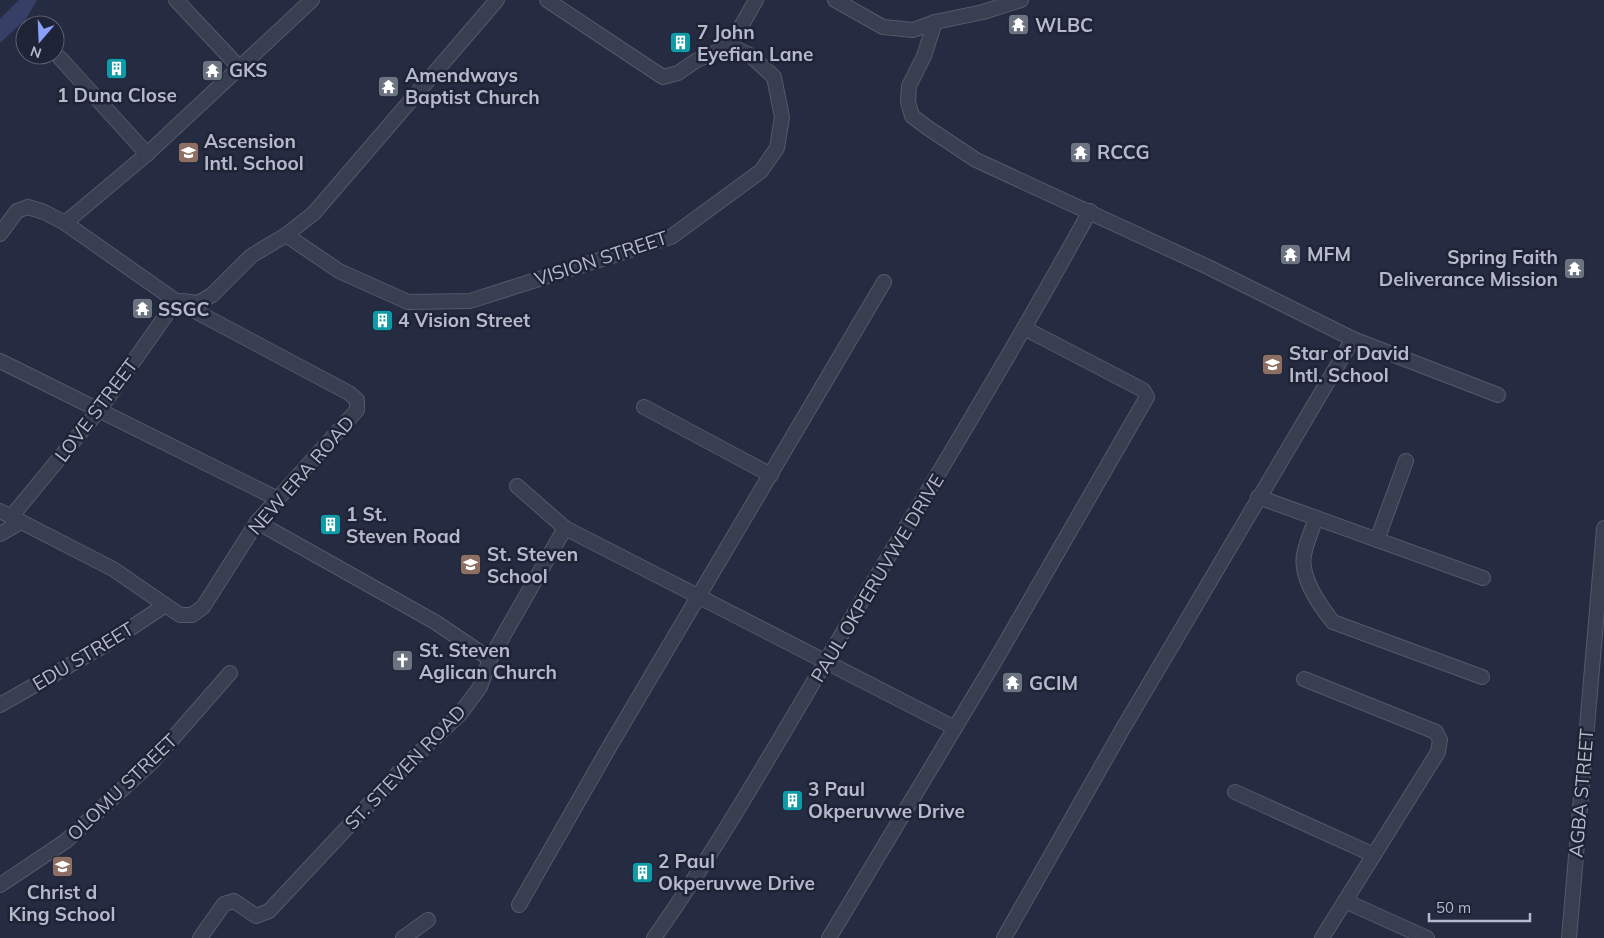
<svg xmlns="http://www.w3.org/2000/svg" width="1604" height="938" viewBox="0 0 1604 938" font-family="Mulish,sans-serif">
<rect width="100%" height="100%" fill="#252b41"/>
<!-- water -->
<polygon fill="#364067" points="19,0 37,0 26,19 0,43 0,19"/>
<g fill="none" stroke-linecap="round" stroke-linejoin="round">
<defs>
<g id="minor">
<polyline points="176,0 239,67"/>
<polyline points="547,0 663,77 678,73 697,60 730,46 756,0"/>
<polyline points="835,0 883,27 913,30 935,22 983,12 1021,0"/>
<polyline points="935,22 924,56 909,86 908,102 912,116 928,128 976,160 1208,267 1353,339 1122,730 1004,938"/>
<polyline points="60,58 147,154"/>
<polyline points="65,223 147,154 312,0"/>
<polyline points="0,234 17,211 28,207 44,212 65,223 176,301 349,393 357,400 357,410 257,522 203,607 192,615 180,615 113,569 0,511"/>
<polyline points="286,235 339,271 408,302 470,301 671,237 761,171 777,148 782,117 774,77 750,55 730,46"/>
<polyline points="182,301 198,303 212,295 251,256 286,235 314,213 497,0"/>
<polyline points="1353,339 1498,395"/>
<polyline points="0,361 276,498"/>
<polyline points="644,407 771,475"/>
<polyline points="517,486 565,528 955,728"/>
<polyline points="1258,497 1483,578"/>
<polyline points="11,517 100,409 176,301"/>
<path d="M1316 518C1312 530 1306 543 1304 555 1300 577 1320 606 1333 622L1482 677"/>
<polyline points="0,534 19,523"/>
<polyline points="1377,540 1406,461"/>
<polyline points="490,659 565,528"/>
<polyline points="1304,679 1436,732 1440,740 1438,752 1322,938"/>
<polyline points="0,705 105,645 164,606"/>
<polyline points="1235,792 1374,855"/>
<polyline points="0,885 66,841 153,761 230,673"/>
<polyline points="1345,901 1427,938"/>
<polyline points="519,905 607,751 884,282"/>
<polyline points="200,938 224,904 234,901 256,916 269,911 403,768 460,714 480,687 490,659 435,622 257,522"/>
<polyline points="403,938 428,920"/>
<path d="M654 938C723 840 781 736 842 634 926 494 1011 355 1090 211"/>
<polyline points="829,938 995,661 1147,397 1143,390 1024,328"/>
<polyline points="1569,938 1604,528"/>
</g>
</defs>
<!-- minor casing -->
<use href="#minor" stroke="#54596b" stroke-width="16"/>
<!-- minor -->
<use href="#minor" stroke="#393e51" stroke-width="14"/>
</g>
<!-- icons -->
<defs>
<symbol id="temple-square" viewBox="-11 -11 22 22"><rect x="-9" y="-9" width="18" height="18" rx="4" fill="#6b7280" stroke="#1e2336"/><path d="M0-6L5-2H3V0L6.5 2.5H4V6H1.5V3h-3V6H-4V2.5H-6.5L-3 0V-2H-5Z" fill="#fff"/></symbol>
<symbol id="building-square" viewBox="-11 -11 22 22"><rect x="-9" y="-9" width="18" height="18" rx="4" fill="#0f9aa8" stroke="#1e2336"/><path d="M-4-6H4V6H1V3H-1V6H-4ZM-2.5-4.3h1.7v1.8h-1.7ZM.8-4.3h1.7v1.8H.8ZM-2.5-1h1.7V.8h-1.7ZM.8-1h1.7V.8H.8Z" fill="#fff"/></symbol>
<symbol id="school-square" viewBox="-11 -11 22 22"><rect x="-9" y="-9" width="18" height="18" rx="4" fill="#8d6e63" stroke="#1e2336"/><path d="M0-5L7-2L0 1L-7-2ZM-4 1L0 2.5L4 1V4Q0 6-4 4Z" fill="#fff"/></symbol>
<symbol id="church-square" viewBox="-11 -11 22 22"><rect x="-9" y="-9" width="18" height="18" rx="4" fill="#6b7280" stroke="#1e2336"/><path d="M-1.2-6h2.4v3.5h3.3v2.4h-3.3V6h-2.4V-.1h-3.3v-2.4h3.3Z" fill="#fff"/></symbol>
</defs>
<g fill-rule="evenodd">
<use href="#temple-square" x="1006" y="12" width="25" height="25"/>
<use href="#building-square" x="668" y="30" width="25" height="25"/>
<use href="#building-square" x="104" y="56" width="25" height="25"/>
<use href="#temple-square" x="200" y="58" width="25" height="25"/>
<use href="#temple-square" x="376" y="74" width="25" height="25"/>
<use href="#school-square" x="176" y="140" width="25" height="25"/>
<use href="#temple-square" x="1068" y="140" width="25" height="25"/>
<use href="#temple-square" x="1278" y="242" width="25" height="25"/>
<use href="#temple-square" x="1562" y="256" width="25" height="25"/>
<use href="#temple-square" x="130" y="296" width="25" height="25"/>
<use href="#building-square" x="370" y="308" width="25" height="25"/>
<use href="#school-square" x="1260" y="352" width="25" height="25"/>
<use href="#building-square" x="318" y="512" width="25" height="25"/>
<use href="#school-square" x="458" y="552" width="25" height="25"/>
<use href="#church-square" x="390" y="648" width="25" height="25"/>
<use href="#temple-square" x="1000" y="670" width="25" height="25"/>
<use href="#building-square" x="780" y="788" width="25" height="25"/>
<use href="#school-square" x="50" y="854" width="25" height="25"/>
<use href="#building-square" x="630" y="860" width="25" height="25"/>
</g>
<g text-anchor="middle" stroke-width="5" stroke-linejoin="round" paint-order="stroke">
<!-- poi labels -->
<g font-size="19" font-weight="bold" fill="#b6b9cb" stroke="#1e2336" text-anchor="start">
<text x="1035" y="32">WLBC</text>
<text x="697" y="39">7 John<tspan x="697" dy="22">Eyefian Lane</tspan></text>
<text x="229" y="77">GKS</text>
<text x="405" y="82">Amendways<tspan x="405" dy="22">Baptist Church</tspan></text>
<text x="117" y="102" text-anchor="middle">1 Duna Close</text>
<text x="204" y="148">Ascension<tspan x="204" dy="22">Intl. School</tspan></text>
<text x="1097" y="159">RCCG</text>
<text x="1307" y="261">MFM</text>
<text x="1558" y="264" text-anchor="end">Spring Faith<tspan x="1558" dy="22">Deliverance Mission</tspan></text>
<text x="158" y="316">SSGC</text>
<text x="398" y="327">4 Vision Street</text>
<text x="1289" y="360">Star of David<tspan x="1289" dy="22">Intl. School</tspan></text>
<text x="346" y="521">1 St.<tspan x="346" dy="22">Steven Road</tspan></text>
<text x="487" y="561">St. Steven<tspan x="487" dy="22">School</tspan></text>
<text x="419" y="657">St. Steven<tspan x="419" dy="22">Aglican Church</tspan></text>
<text x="1029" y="690">GCIM</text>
<text x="808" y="796">3 Paul<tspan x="808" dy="22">Okperuvwe Drive</tspan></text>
<text x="658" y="868">2 Paul<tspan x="658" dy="22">Okperuvwe Drive</tspan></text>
<text x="62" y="899" text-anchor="middle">Christ d<tspan x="62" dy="22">King School</tspan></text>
</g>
<!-- street labels -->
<g font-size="19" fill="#b6b9cb" stroke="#1e2336">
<text transform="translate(601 258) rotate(-18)" y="7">VISION STREET</text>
<text transform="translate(96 410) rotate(-53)" y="7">LOVE STREET</text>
<text transform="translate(301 475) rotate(-49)" y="7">NEW ERA ROAD</text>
<text transform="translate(877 578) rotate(-59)" y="7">PAUL OKPERUVWE DRIVE</text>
<text transform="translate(83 656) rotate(-31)" y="7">EDU STREET</text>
<text transform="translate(405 767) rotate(-46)" y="7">ST. STEVEN ROAD</text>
<text transform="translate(122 787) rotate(-44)" y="7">OLOMU STREET</text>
<text transform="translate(1581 793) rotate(-85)" y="7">AGBA STREET</text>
</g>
</g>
<!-- north arrow -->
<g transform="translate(40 40) rotate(199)"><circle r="24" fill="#1e2336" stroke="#5b5f72"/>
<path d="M0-4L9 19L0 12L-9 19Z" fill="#8a9efb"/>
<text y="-8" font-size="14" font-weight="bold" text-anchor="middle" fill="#b6b9cb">N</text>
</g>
<!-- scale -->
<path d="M1429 913v8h101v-8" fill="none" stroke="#b6b9cb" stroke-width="2.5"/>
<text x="1436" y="913" font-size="15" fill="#b6b9cb" stroke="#1e2336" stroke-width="4" paint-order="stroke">50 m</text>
</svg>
